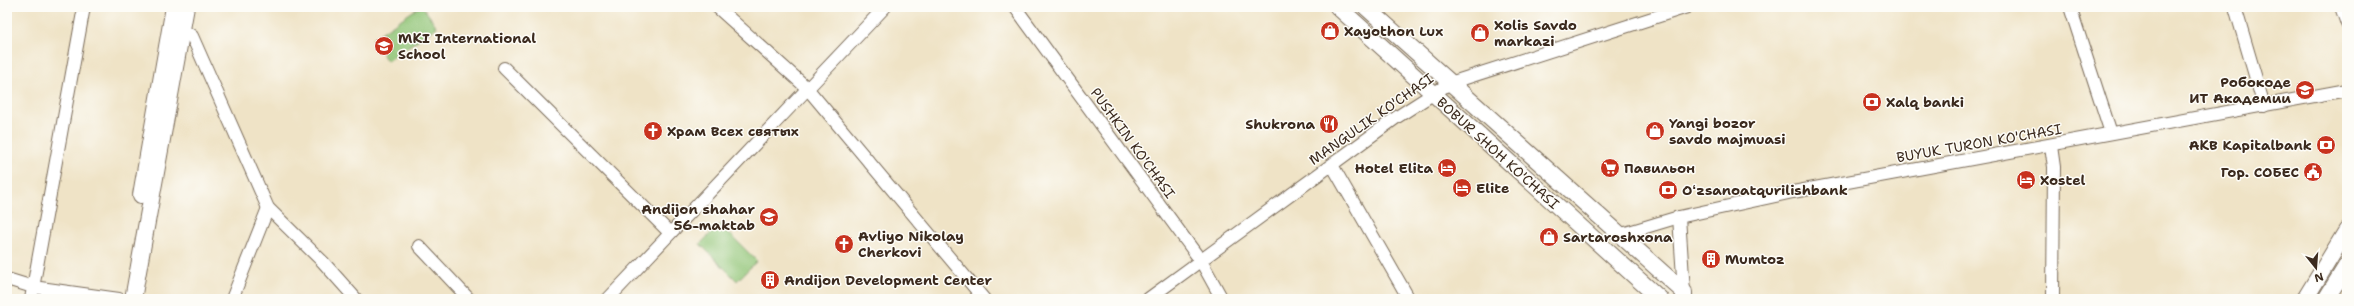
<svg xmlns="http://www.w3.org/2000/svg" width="2354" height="306" viewBox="0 0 2354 306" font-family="'Shantell Sans',sans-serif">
<rect width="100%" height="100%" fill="#fdfcf7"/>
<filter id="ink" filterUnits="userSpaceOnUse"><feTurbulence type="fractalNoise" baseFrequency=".025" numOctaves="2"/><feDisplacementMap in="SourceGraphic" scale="8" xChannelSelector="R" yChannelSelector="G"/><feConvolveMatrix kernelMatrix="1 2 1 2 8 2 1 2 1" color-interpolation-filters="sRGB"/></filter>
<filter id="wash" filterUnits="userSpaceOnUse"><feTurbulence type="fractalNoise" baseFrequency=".012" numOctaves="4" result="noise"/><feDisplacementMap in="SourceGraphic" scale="16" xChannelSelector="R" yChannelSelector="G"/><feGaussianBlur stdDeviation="0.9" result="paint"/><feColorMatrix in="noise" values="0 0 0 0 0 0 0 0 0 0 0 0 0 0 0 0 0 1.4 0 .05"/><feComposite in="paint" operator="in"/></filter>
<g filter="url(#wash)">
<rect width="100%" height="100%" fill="#efe3c6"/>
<!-- green -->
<g fill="#90c476" stroke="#66774a">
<polygon points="419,7 423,7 437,27 387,61 372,39"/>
<polygon points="720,224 757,261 737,281 700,244"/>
</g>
</g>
<g filter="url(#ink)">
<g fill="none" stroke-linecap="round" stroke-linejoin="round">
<defs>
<g id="minor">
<polyline points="717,7 807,88 984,299"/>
<polyline points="1015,7 1201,261 1222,299"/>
<polyline points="2070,7 2111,133"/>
<polyline points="2235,7 2264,106"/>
<polyline points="2341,7 2347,24"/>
<polyline points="183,30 192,36 268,208 323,262 356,299"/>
<polyline points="504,68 670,233"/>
<polyline points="2051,146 2054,167 2053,299"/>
<polyline points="1332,165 1409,299"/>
<polyline points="1679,217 1684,292"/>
<polyline points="1619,235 1679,217 1793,192 2347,90"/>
<polyline points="419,246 469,299"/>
<polyline points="7,279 33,287 119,299"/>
<polyline points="31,299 84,7"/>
<polyline points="232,299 268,208"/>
<polyline points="608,299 885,7"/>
<polyline points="1148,299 1397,117 1450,83 1687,7"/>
</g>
<g id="major">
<polyline points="1338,7 1660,299"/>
<polyline points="1366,7 1684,292 1684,299"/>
<polyline points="141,195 174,7"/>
<polyline points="133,299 186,7"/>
<polyline points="2305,299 2347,230"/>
<polyline points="2326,299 2347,265"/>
</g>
</defs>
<!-- minor casing -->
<use href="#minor" stroke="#7a6b59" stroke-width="14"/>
<!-- major casing -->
<use href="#major" stroke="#7a6b59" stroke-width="18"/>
<!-- minor -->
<use href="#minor" stroke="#fff" stroke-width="12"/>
<!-- major -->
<use href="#major" stroke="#fff" stroke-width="16"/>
</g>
</g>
<!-- icons -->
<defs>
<symbol id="shop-disc" viewBox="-11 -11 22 22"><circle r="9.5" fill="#c8321e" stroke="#fdfcf7"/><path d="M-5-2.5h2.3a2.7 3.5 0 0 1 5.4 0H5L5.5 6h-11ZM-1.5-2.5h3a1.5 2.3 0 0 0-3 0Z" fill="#fff"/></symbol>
<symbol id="school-disc" viewBox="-11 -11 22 22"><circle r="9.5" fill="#c8321e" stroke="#fdfcf7"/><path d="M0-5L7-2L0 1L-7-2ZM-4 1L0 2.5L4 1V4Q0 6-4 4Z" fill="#fff"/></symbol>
<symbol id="bank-disc" viewBox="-11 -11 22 22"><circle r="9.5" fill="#c8321e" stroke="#fdfcf7"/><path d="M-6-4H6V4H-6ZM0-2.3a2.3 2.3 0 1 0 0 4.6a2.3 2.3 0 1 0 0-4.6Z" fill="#fff"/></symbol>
<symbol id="restaurant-disc" viewBox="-11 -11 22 22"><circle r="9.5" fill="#c8321e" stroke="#fdfcf7"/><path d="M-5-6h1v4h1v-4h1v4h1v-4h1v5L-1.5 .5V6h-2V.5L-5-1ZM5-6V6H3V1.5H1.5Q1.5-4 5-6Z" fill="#fff"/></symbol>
<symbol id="church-disc" viewBox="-11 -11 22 22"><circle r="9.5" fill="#c8321e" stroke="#fdfcf7"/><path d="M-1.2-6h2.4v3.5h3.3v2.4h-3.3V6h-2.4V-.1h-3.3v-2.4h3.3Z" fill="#fff"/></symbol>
<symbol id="hotel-disc" viewBox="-11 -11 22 22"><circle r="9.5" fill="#c8321e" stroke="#fdfcf7"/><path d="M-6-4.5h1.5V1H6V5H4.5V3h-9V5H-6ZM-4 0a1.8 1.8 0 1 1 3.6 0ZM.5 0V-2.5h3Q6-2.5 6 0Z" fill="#fff"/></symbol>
<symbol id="supermarket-disc" viewBox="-11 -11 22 22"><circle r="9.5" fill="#c8321e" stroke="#fdfcf7"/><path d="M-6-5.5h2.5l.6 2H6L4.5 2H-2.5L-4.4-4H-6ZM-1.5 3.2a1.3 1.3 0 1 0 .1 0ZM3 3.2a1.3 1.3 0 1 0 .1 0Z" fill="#fff"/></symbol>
<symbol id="civic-disc" viewBox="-11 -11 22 22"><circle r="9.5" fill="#c8321e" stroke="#fdfcf7"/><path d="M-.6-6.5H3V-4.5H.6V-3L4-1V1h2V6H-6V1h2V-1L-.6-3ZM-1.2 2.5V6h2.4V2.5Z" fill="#fff"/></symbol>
<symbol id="building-disc" viewBox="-11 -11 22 22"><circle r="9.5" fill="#c8321e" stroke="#fdfcf7"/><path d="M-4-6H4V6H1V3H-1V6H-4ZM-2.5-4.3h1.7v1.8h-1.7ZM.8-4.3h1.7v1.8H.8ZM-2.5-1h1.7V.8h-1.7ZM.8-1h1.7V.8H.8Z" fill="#fff"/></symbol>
</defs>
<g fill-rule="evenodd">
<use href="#shop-disc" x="1319" y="20" width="22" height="22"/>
<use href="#shop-disc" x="1469" y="22" width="22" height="22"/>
<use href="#school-disc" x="373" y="35" width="22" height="22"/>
<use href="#school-disc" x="2294" y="79" width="22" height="22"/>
<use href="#bank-disc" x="1861" y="91" width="22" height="22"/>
<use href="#restaurant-disc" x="1318" y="113" width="22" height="22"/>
<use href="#church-disc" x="642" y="120" width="22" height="22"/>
<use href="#shop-disc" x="1644" y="120" width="22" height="22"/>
<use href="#bank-disc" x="2315" y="134" width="22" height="22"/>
<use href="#hotel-disc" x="1436" y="157" width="22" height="22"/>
<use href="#supermarket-disc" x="1599" y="157" width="22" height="22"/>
<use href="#civic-disc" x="2302" y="161" width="22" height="22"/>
<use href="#hotel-disc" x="2015" y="169" width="22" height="22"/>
<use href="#hotel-disc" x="1451" y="177" width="22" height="22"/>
<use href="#bank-disc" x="1657" y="179" width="22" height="22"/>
<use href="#school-disc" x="758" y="206" width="22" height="22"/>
<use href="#shop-disc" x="1538" y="226" width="22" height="22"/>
<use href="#church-disc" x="833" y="233" width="22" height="22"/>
<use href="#building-disc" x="1700" y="248" width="22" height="22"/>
<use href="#building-disc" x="759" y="269" width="22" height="22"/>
</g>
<g text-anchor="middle" stroke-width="3" stroke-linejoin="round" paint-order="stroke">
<!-- poi labels -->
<g font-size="14" font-weight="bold" fill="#3b2a1e" stroke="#fdfcf7" text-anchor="start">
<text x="1494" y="30">Xolis Savdo<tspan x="1494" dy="16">markazi</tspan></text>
<text x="1344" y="36">Xayothon Lux</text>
<text x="398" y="43">MKI International<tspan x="398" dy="16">School</tspan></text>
<text x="2291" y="87" text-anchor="end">Робокоде<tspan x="2291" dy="16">ИТ Академии</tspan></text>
<text x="1886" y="107">Xalq banki</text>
<text x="1669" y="128">Yangi bozor<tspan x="1669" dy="16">savdo majmuasi</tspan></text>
<text x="1315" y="129" text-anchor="end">Shukrona</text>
<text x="667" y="136">Храм Всех святых</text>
<text x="2312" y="150" text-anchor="end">AKB Kapitalbank</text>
<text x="1433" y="173" text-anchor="end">Hotel Elita</text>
<text x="1624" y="173">Павильон</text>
<text x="2299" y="177" text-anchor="end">Гор. СОБЕС</text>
<text x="2040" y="185">Xostel</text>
<text x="1476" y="193">Elite</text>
<text x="1682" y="195">Oʻzsanoatqurilishbank</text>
<text x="755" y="214" text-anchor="end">Andijon shahar<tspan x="755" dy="16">56-maktab</tspan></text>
<text x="858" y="241">Avliyo Nikolay<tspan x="858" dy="16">Cherkovi</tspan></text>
<text x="1563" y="242">Sartaroshxona</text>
<text x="1725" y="264">Mumtoz</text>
<text x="784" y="285">Andijon Development Center</text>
</g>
<!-- street labels -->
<g font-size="14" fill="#3b2a1e" stroke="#fdfcf7">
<text transform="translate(1371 119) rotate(-35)" y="5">MANGULIK KO'CHASI</text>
<text transform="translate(1133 143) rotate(54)" y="5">PUSHKIN KO'CHASI</text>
<text transform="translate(1979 143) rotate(-10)" y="5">BUYUK TURON KO'CHASI</text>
<text transform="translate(1498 153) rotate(42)" y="5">BOBUR SHOH KO'CHASI</text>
</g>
</g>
<!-- margin -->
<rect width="2354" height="306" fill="none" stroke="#fdfcf7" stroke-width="24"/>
<!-- north arrow -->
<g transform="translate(2316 268) rotate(163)" stroke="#fdfcf7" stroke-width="3" paint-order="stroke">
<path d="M0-3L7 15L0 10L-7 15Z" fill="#3b2a1e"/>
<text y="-6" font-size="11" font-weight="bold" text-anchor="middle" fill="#3b2a1e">N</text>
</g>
</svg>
